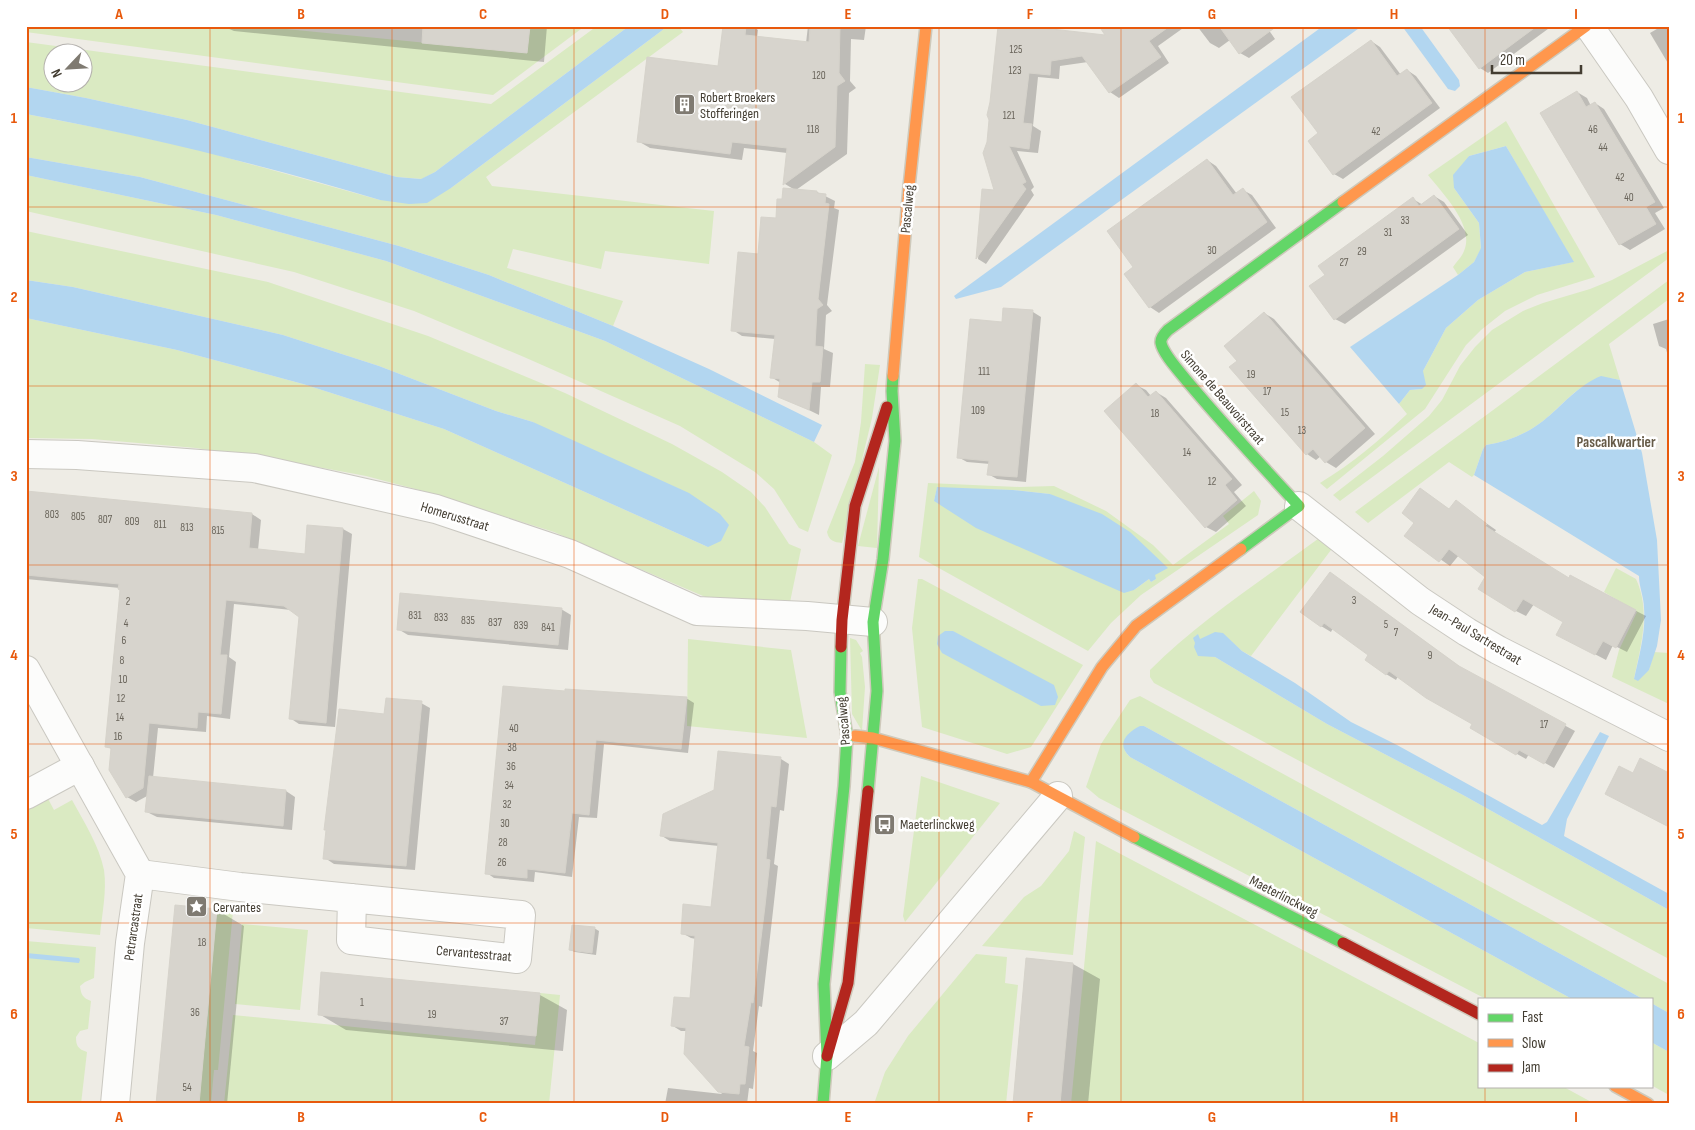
<svg xmlns="http://www.w3.org/2000/svg" width="1695" height="1130" viewBox="0 0 1695 1130" font-family="'Sofia Sans Condensed',sans-serif">
<rect width="100%" height="100%" fill="#eeece5"/>
<!-- green -->
<g fill="#daeac2" fill-rule="evenodd">
<polygon points="26,26 256,26 527,53 530,26 585,26 493,95 26,32"/>
<path d="M597 26H629L435 172 422 179 397 177 187 120 86 98 26 87V42L491 104ZM52 52H82V82H52Z"/>
<polygon points="668,26 678,26 683,32 486,177 492,186 714,211 709,264 605,251 601,269 513,249 507,268 623,301 613,326 489,275 399,246 140,177 26,157 26,114 114,131 196,149 380,200 451,188"/>
<path d="M1506 121 1595 277 1537 295 1505 311 1481 330 1466 345 1425 409 1327 489 1320 483C1353 463 1380 440 1407 414L1399 404 1410 390 1422 389 1423 371 1446 328 1478 300 1525 272 1573 262 1506 146 1469 156 1454 188 1479 223 1481 249 1474 262 1458 275 1453 267C1456 262 1462 257 1464 251 1475 226 1443 194 1428 175Z"/>
<polygon points="26,175 216,215 386,261 605,341 814,442 832,455 808,532 799,528 774,489 755,472 680,426 524,357 414,311 294,272 26,211"/>
<polygon points="26,231 268,282 428,336 565,393 672,444 722,472 751,492 765,507 789,544 801,549 789,607 710,599 554,532 423,491 366,476 307,465 196,448 92,439 26,438 26,318 177,350 303,384 444,429 708,547 533,422 496,411 379,366 283,335 73,287 26,280"/>
<polygon points="1669,250 1669,258 1340,501 1333,495 1383,456 1429,416 1442,400 1460,366 1475,347 1492,330 1523,311 1543,303 1590,289 1612,280"/>
<path d="M1669 280V299L1609 344 1620 380C1587 370 1566 403 1543 421 1526 434 1507 442 1486 445L1483 449 1474 475 1472 477 1449 462 1368 523 1355 512Z"/>
<path d="M865 364 880 365 872 418 842 543C834 542 829 541 827 532L855 462 861 422Z"/>
<polygon points="879,467 877,548 858,546"/>
<path d="M928 483 1019 487 1054 486 1106 511 1153 545 1173 565 1229 524 1223 516 1254 491 1261 501 1258 515 1141 595 1111 623 1088 651 919 557ZM937 488 1013 490 1050 494 1156 579 1151 582 1149 579 1134 590 934 501Z"/>
<path d="M1322 536 1334 546 1251 656 1242 651 1223 634 1208 655 1215 657 1327 724 1463 795 1669 910V959L1154 683 1150 677V670C1201 619 1264 579 1322 536Z"/>
<path d="M1616 568 1636 579C1651 611 1641 646 1634 679L1649 670 1654 652 1669 653V704L1612 677 1619 650 1637 612 1604 592Z"/>
<polygon points="918,579 922,579 1083,665 1031,747 1007,754 922,727 912,628"/>
<polygon points="850,638 856,640 863,651 860,653 862,657 865,687 862,731 852,714"/>
<polygon points="688,639 791,650 807,738 687,726"/>
<path d="M1140 696 1669 984V1013L1651 1003V999H1643L1144 726 1126 737C1123 746 1123 751 1130 757L1572 999H1486L1099 798 1086 787 1101 744 1130 700Z"/>
<polygon points="921,776 1000,803 905,922 903,916"/>
<path d="M46 795 54 810 72 800C84 822 99 845 104 870 107 891 102 914 100 935L26 928V806Z"/>
<polygon points="1074,831 1085,837 1073,955 982,946 1024,897 1041,886 1069,851"/>
<polygon points="1096,841 1479,1043 1479,1086 1562,1086 1595,1104 1071,1104"/>
<polygon points="217,909 233,911 218,1070 214,1070 211,1104 199,1104"/>
<polygon points="242,924 308,930 300,1010 235,1004"/>
<path d="M26 941 96 947 94 978 85 982 80 986C81 995 83 998 91 1001L88 1029 80 1031 76 1037C76 1046 78 1049 87 1052L81 1104H26Z"/>
<polygon points="976,954 1007,957 1005,983 1018,985 1006,1104 874,1104 885,1072 908,1036"/>
<polygon points="540,993 560,995 549,1104 224,1104 233,1015 535,1045"/>
<polygon points="1651,1042 1669,1052 1669,1095 1651,1085"/>
</g>
<!-- water -->
<g fill="#b2d6f0">
<path d="M629 26H668L451 188 427 203 409 204 380 200C263 165 146 136 26 114V87L86 98 187 120 397 177 421 179 435 172Z"/>
<polygon points="1323,26 1362,26 1001,287 956,299 954,296"/>
<polygon points="1402,26 1420,26 1459,80 1460,86 1455,91 1448,89"/>
<polygon points="1506,146 1574,262 1525,272 1478,300 1446,328 1423,371 1426,385 1422,389 1410,390 1399,404 1350,347 1458,275 1474,262 1481,248 1479,223 1454,188 1453,175 1469,156"/>
<polygon points="26,157 140,177 399,246 489,275 613,326 709,369 822,425 814,442 605,341 386,261 216,215 26,175"/>
<polygon points="26,280 73,287 283,335 379,366 496,411 533,422 689,493 720,514 729,525 721,541 708,547 444,429 303,384 177,350 26,318"/>
<path d="M1601 376 1620 380 1642 453 1657 540 1661 620 1657 646 1649 670 1638 681 1634 679C1639 656 1646 632 1644 608 1644 597 1639 587 1639 576L1474 475 1483 449 1486 445C1507 442 1526 434 1543 421 1562 406 1578 385 1601 376Z"/>
<polygon points="937,487 1013,490 1050,494 1102,514 1130,532 1168,568 1155,575 1156,579 1151,582 1149,579 1134,590 1124,593 976,528 934,501"/>
<polygon points="945,631 953,631 1054,685 1058,697 1055,705 1041,706 942,653 937,644 938,636"/>
<polygon points="1215,632 1223,633 1242,651 1295,683 1351,722 1397,745 1542,825 1547,822 1600,732 1609,736 1567,819 1564,836 1669,894 1669,910 1463,795 1327,724 1215,657 1198,656 1194,647 1195,643 1193,638 1198,634 1200,639"/>
<path d="M1140 726H1144L1643 999H1572L1130 757C1116 744 1126 733 1140 726Z"/>
<polygon points="26,953 79,958 80,960 79,963 26,958"/>
<polygon points="1651,1003 1669,1013 1669,1052 1651,1042"/>
</g>
<!-- shadow -->
<g fill="#0003">
<polygon points="212,26 547,26 544,62 234,31 227,28"/>
<polygon points="725,26 753,26 758,30 757,38 806,43 808,26 866,26 864,40 851,39 850,81 856,88 849,93 847,154 796,190 817,192 835,201 834,208 839,210 827,305 832,311 826,315 824,349 833,353 830,387 821,387 819,415 780,396 781,383 771,377 775,339 742,336 733,330 759,255 777,220 783,201 795,190 785,184 787,153 744,148 742,160 650,148 638,141 719,68"/>
<polygon points="1100,26 1186,26 1158,46 1169,63 1119,98 1110,92 1088,62 1060,66 1059,79 1038,77 1033,126 1041,131 1038,153 1017,151 1034,187 1031,190 1034,195 986,264 978,259 983,191 996,192 988,142 998,32 1108,36"/>
<polygon points="1197,26 1266,26 1275,39 1249,58 1240,53 1230,40 1219,48 1210,43"/>
<polygon points="1463,26 1552,26 1488,73 1480,68"/>
<polygon points="1662,26 1669,26 1669,65 1650,33"/>
<polygon points="1371,41 1380,47 1401,75 1407,70 1416,76 1440,108 1343,179 1334,174 1320,133"/>
<polygon points="1577,92 1587,98 1591,106 1595,103 1604,109 1664,208 1655,213 1665,229 1630,250 1620,244"/>
<polygon points="1207,160 1216,166 1237,194 1243,190 1252,195 1276,228 1159,313 1150,307 1126,274 1135,268"/>
<polygon points="1434,196 1444,202 1468,235 1345,324 1335,319 1326,275 1413,199 1423,205"/>
<polygon points="1033,312 1041,317 1026,482 997,479 988,474 990,464 967,462 958,457 1003,323"/>
<polygon points="1264,313 1274,319 1375,434 1336,468 1326,462 1321,456 1316,460 1307,454 1238,361"/>
<polygon points="1669,319 1669,360 1666,349 1659,346 1653,324"/>
<polygon points="1136,385 1146,390 1151,396 1156,392 1166,398 1242,485 1234,492 1246,506 1216,532 1206,527"/>
<polygon points="1421,490 1450,510 1456,502 1496,530 1494,533 1569,579 1570,577 1646,616 1627,652 1613,645 1606,660 1568,640 1565,622 1534,604 1526,616 1516,611 1487,577 1459,555 1450,566 1406,535 1416,522"/>
<polygon points="26,493 252,514 261,520 258,550 306,556 309,526 343,529 352,534 335,727 299,724 290,718 300,617 291,610 234,604 229,657 236,662 230,719 207,716 206,732 158,728 153,778 286,791 295,797 292,830 157,817 147,812 149,795 136,802 127,797 112,749 107,747 121,590 120,588 26,579"/>
<polygon points="1330,573 1467,672 1575,731 1554,768 1529,754 1526,759 1471,728 1474,724 1398,676 1396,680 1386,674 1370,655 1333,628 1331,632 1321,626"/>
<polygon points="561,609 571,615 568,650 408,635 398,629"/>
<polygon points="566,693 686,698 694,703 688,753 604,744 597,818 579,817 572,877 535,872 534,882 494,878 487,873"/>
<polygon points="421,703 430,708 415,870 334,864 325,858 385,716"/>
<polygon points="781,759 789,764 784,811 780,810 774,864 778,866 773,911 762,1007 759,1006 753,1051 757,1053 753,1089 749,1088 747,1104 665,1104 668,1088 722,1094 685,1054 687,1031 681,1031 673,1026 691,1000 696,939 691,938 682,933 712,908 719,846 670,841 662,836"/>
<polygon points="176,906 217,910 244,926 227,1104 157,1104"/>
<polygon points="594,928 599,931 596,955 575,952 570,950"/>
<polygon points="1028,960 1073,964 1100,979 1088,1104 1014,1104"/>
<polygon points="323,974 540,995 567,1010 563,1051 346,1030 319,1014"/>
</g>
<!-- building -->
<g fill="#d7d4cd" stroke="#d6d3cb">
<polygon points="423,26 530,26 527,53 422,43"/>
<polygon points="723,26 746,26 745,35 809,42 810,26 840,26 839,73 845,81 837,86 835,147 783,185 787,148 732,142 730,154 637,142 647,57 718,66"/>
<polygon points="998,26 1025,26 1105,35 1099,26 1170,26 1149,41 1161,57 1109,93 1082,56 1051,61 1050,75 1029,73 1023,123 1032,124 1029,149 1009,146 1026,182 1022,184 1026,189 976,259 982,189 994,190 983,153 987,142 989,120 987,115 990,102"/>
<polygon points="1219,26 1277,26 1239,54"/>
<polygon points="1447,26 1537,26 1479,69"/>
<polygon points="1371,40 1397,76 1407,69 1432,103 1333,175 1308,141 1318,133 1291,97"/>
<polygon points="1577,91 1586,107 1595,102 1655,202 1646,207 1656,224 1619,245 1540,113"/>
<polygon points="1207,159 1233,195 1243,188 1267,222 1149,308 1124,274 1133,267 1107,231"/>
<polygon points="783,188 817,191 817,193 826,194 825,203 829,204 818,299 823,305 817,309 815,346 823,347 820,382 812,382 809,410 778,397 780,379 770,378 775,335 731,331 738,252 758,254 761,217 776,218 777,199 782,199"/>
<polygon points="1434,195 1459,229 1334,320 1309,286 1325,275 1318,266 1413,197 1419,206"/>
<polygon points="1003,308 1033,310 1017,477 987,475 989,461 957,458 970,319 1002,322"/>
<polygon points="1264,312 1365,428 1325,463 1313,449 1306,455 1229,367 1237,361 1224,346"/>
<polygon points="1136,383 1148,397 1156,391 1232,479 1225,485 1237,500 1205,528 1104,411"/>
<polygon points="1420,488 1449,509 1456,500 1487,524 1485,526 1569,578 1570,575 1636,610 1616,648 1603,641 1595,655 1556,635 1563,622 1523,599 1515,612 1478,589 1485,577 1449,549 1439,562 1404,536 1414,523 1402,513"/>
<polygon points="26,491 252,513 249,548 305,554 307,525 343,528 326,723 289,719 299,617 284,606 226,600 220,655 227,655 221,714 198,712 197,728 149,723 143,788 126,798 109,770 111,748 105,747 118,612 120,590 118,589 119,584 26,575"/>
<polygon points="1330,572 1459,666 1566,724 1544,764 1519,750 1516,755 1470,728 1472,724 1426,698 1389,671 1386,675 1365,660 1368,655 1324,623 1321,627 1300,612"/>
<polygon points="400,593 562,608 558,645 397,630"/>
<polygon points="503,686 565,691 565,689 687,697 681,749 596,740 589,815 572,813 565,873 527,869 527,878 485,874"/>
<polygon points="386,698 422,701 406,866 323,859 326,830 324,830 339,709 384,714"/>
<polygon points="718,751 781,757 776,807 771,806 766,859 770,860 765,906 753,1003 751,1002 744,1046 749,1047 745,1084 740,1084 739,1094 718,1092 684,1054 686,1028 671,1026 674,997 690,998 695,936 681,934 683,904 711,907 718,843 660,836 663,814 714,790"/>
<polygon points="1640,758 1669,773 1669,827 1605,794 1619,766 1633,773"/>
<polygon points="149,776 286,790 283,826 145,812"/>
<polygon points="175,905 217,909 199,1104 156,1104"/>
<polygon points="572,925 595,927 592,953 569,950"/>
<polygon points="1026,958 1073,963 1060,1104 1013,1104"/>
<polygon points="321,972 540,993 536,1036 318,1015"/>
</g>
<g fill="none" stroke-linecap="round" stroke-linejoin="round">
<defs>
<g id="street">
<polyline points="1589,26 1639,98 1669,150"/>
<polyline points="26,454 77,455 254,468 436,509 570,554 697,611 807,616 873,622"/>
<polyline points="1299,506 1420,601 1467,632 1498,650 1669,737"/>
<polyline points="26,670 140,874 130,943 115,1104"/>
<polyline points="26,795 80,766"/>
<path d="M140 874 240 887 250 888C340 897 431 906 521 915L517 959 351 940 352 898"/>
<polyline points="827,1056 866,1023 1058,796"/>
</g>
<g id="fast">
<path d="M1241 549 1299 506C1261 465 1223 424 1187 381 1180 372 1163 354 1161 343 1160 338 1165 333 1168 330L1343 202"/>
<polyline points="868,791 877,691 873,622 883,559 895,441 892,391 893,376"/>
<polyline points="1134,837 1343,943"/>
<polyline points="823,1104 827,1056 824,984 844,786 847,736 840,692 841,647"/>
</g>
<g id="slow">
<polyline points="1343,202 1586,26"/>
<polyline points="893,376 909,187 926,26"/>
<polyline points="855,736 873,738 1031,782 1134,837"/>
<polyline points="1031,782 1102,667 1136,626 1241,549"/>
<polyline points="1615,1086 1648,1104"/>
</g>
<g id="jam">
<polyline points="841,647 842,620 855,506 887,407"/>
<polyline points="1343,943 1479,1014"/>
<polyline points="827,1056 848,983 868,791"/>
</g>
</defs>
<!-- street casing -->
<use href="#street" stroke="#cac8c1" stroke-width="30"/>
<!-- fast casing -->
<use href="#fast" stroke="#cec9bb" stroke-width="14"/>
<!-- slow casing -->
<use href="#slow" stroke="#cec9bb" stroke-width="14"/>
<!-- jam casing -->
<use href="#jam" stroke="#cec9bb" stroke-width="14"/>
<!-- street -->
<use href="#street" stroke="#fcfcfb" stroke-width="28"/>
<!-- fast -->
<use href="#fast" stroke="#63d668" stroke-width="11"/>
<!-- slow -->
<use href="#slow" stroke="#ff974d" stroke-width="11"/>
<!-- jam -->
<use href="#jam" stroke="#b3261e" stroke-width="11"/>
</g>
<!-- grid -->
<path fill="none" stroke="#e8590c" stroke-width="1" stroke-opacity="0.55" d="M210 26V1104M392 26V1104M574 26V1104M756 26V1104M939 26V1104M1121 26V1104M1303 26V1104M1485 26V999M26 207H1669M26 386H1669M26 565H1669M26 744H1669M26 923H1669M1485 1086V1104"/>
<!-- icons -->
<defs>
<symbol id="building-square" viewBox="-11 -11 22 22"><rect x="-9" y="-9" width="18" height="18" rx="4" fill="#7f7a71" stroke="#fff"/><path d="M-4-6H4V6H1V3H-1V6H-4ZM-2.5-4.3h1.7v1.8h-1.7ZM.8-4.3h1.7v1.8H.8ZM-2.5-1h1.7V.8h-1.7ZM.8-1h1.7V.8H.8Z" fill="#fff"/></symbol>
<symbol id="bus-square" viewBox="-11 -11 22 22"><rect x="-9" y="-9" width="18" height="18" rx="4" fill="#7f7a71" stroke="#fff"/><path d="M-5-6H5V4H4V6H2V4H-2V6H-4V4H-5ZM-3.5-4V0h7V-4ZM-3.5 1.2v1.5H-2V1.2ZM2 1.2v1.5H3.5V1.2Z" fill="#fff"/></symbol>
<symbol id="sight-square" viewBox="-11 -11 22 22"><rect x="-9" y="-9" width="18" height="18" rx="4" fill="#7f7a71" stroke="#fff"/><path d="M0-6L1.8-2.2L6-1.7L2.9 1.2L3.7 5.4L0 3.3L-3.7 5.4L-2.9 1.2L-6-1.7L-1.8-2.2Z" fill="#fff"/></symbol>
</defs>
<g fill-rule="evenodd">
<use href="#building-square" x="672" y="92" width="25" height="25"/>
<use href="#bus-square" x="872" y="812" width="25" height="25"/>
<use href="#sight-square" x="184" y="894" width="25" height="25"/>
</g>
<g text-anchor="middle" stroke-width="5" stroke-linejoin="round" paint-order="stroke">
<!-- number labels -->
<g font-size="11" fill="#69645a">
<text x="1016" y="53">125</text>
<text x="1015" y="74">123</text>
<text x="819" y="79">120</text>
<text x="1009" y="119">121</text>
<text x="813" y="133">118</text>
<text x="1593" y="133">46</text>
<text x="1376" y="135">42</text>
<text x="1603" y="151">44</text>
<text x="1620" y="181">42</text>
<text x="1629" y="201">40</text>
<text x="1405" y="224">33</text>
<text x="1388" y="236">31</text>
<text x="1212" y="254">30</text>
<text x="1362" y="255">29</text>
<text x="1344" y="266">27</text>
<text x="984" y="375">111</text>
<text x="1251" y="378">19</text>
<text x="1267" y="395">17</text>
<text x="978" y="414">109</text>
<text x="1285" y="416">15</text>
<text x="1155" y="417">18</text>
<text x="1302" y="434">13</text>
<text x="1187" y="456">14</text>
<text x="1212" y="485">12</text>
<text x="52" y="518">803</text>
<text x="78" y="520">805</text>
<text x="105" y="523">807</text>
<text x="132" y="525">809</text>
<text x="160" y="528">811</text>
<text x="187" y="531">813</text>
<text x="218" y="534">815</text>
<text x="1354" y="604">3</text>
<text x="128" y="605">2</text>
<text x="415" y="619">831</text>
<text x="441" y="621">833</text>
<text x="468" y="624">835</text>
<text x="495" y="626">837</text>
<text x="126" y="627">4</text>
<text x="1386" y="628">5</text>
<text x="521" y="629">839</text>
<text x="548" y="631">841</text>
<text x="1396" y="636">7</text>
<text x="124" y="644">6</text>
<text x="1430" y="659">9</text>
<text x="122" y="664">8</text>
<text x="123" y="683">10</text>
<text x="121" y="702">12</text>
<text x="120" y="721">14</text>
<text x="1544" y="728">17</text>
<text x="514" y="732">40</text>
<text x="118" y="740">16</text>
<text x="512" y="751">38</text>
<text x="511" y="770">36</text>
<text x="509" y="789">34</text>
<text x="507" y="808">32</text>
<text x="505" y="827">30</text>
<text x="503" y="846">28</text>
<text x="502" y="866">26</text>
<text x="202" y="946">18</text>
<text x="362" y="1006">1</text>
<text x="195" y="1016">36</text>
<text x="432" y="1018">19</text>
<text x="504" y="1025">37</text>
<text x="187" y="1091">54</text>
</g>
<!-- poi labels -->
<g font-size="14" fill="#433d32" stroke="#fff" text-anchor="start">
<text x="700" y="102">Robert Broekers<tspan x="700" dy="16">Stofferingen</tspan></text>
<text x="900" y="829">Maeterlinckweg</text>
<text x="213" y="912">Cervantes</text>
</g>
<!-- street labels -->
<g font-size="14" fill="#433d32" stroke="#fff">
<text transform="translate(907 209) rotate(-85)" y="5">Pascalweg</text>
<text transform="translate(1223 397) rotate(49)" y="5">Simone de Beauvoirstraat</text>
<text transform="translate(455 516) rotate(17)" y="5">Homerusstraat</text>
<text transform="translate(1476 634) rotate(31)" y="5">Jean-Paul Sartrestraat</text>
<text transform="translate(843 721) rotate(-95)" y="5">Pascalweg</text>
<text transform="translate(1284 896) rotate(27)" y="5">Maeterlinckweg</text>
<text transform="translate(133 927) rotate(-82)" y="5">Petrarcastraat</text>
<text transform="translate(474 953) rotate(5)" y="5">Cervantesstraat</text>
</g>
<!-- neighbourhood labels -->
<g font-size="15" font-weight="bold" fill="#665b48" stroke="#fff">
<text x="1616" y="447">Pascalkwartier</text>
</g>
</g>
<!-- border -->
<rect width="1695" height="1130" fill="none" stroke="#ffffff" stroke-width="55"/>
<!-- legend -->
<rect x="1478" y="998" width="175" height="90" fill="#ffffff" stroke="#b4b1ad"/>
<rect x="1488" y="1014" width="25" height="8" fill="#63d668" stroke="#b4b1ad"/>
<text x="1522" y="1022" font-size="15" fill="#433d32">Fast</text>
<rect x="1488" y="1039" width="25" height="8" fill="#ff974d" stroke="#b4b1ad"/>
<text x="1522" y="1048" font-size="15" fill="#433d32">Slow</text>
<rect x="1488" y="1064" width="25" height="8" fill="#b3261e" stroke="#b4b1ad"/>
<text x="1522" y="1072" font-size="15" fill="#433d32">Jam</text>
<!-- north arrow -->
<g transform="translate(68 68) rotate(245)"><circle r="24" fill="#ffffff" stroke="#b4b1ad"/>
<path d="M0-4L9 19L0 12L-9 19Z" fill="#7f7a71"/>
<text y="-8" font-size="14" font-weight="bold" text-anchor="middle" fill="#433d32">N</text>
</g>
<!-- scale -->
<path d="M1492 65v8h89v-8" fill="none" stroke="#433d32" stroke-width="2.5"/>
<text x="1500" y="65" font-size="15" fill="#433d32" stroke="#ffffff" stroke-width="4" paint-order="stroke">20 m</text>
<rect x="28" y="28" width="1640" height="1074" fill="none" stroke="#e8590c" stroke-width="2"/>
<g font-size="16" text-anchor="middle" font-weight="bold" fill="#e8590c">
<text x="119" y="19">A</text>
<text x="301" y="19">B</text>
<text x="483" y="19">C</text>
<text x="665" y="19">D</text>
<text x="848" y="19">E</text>
<text x="1030" y="19">F</text>
<text x="1212" y="19">G</text>
<text x="1394" y="19">H</text>
<text x="1576" y="19">I</text>
<text x="14" y="123">1</text>
<text x="1681" y="123">1</text>
<text x="14" y="302">2</text>
<text x="1681" y="302">2</text>
<text x="14" y="481">3</text>
<text x="1681" y="481">3</text>
<text x="14" y="660">4</text>
<text x="1681" y="660">4</text>
<text x="14" y="839">5</text>
<text x="1681" y="839">5</text>
<text x="14" y="1019">6</text>
<text x="1681" y="1019">6</text>
<text x="119" y="1122">A</text>
<text x="301" y="1122">B</text>
<text x="483" y="1122">C</text>
<text x="665" y="1122">D</text>
<text x="848" y="1122">E</text>
<text x="1030" y="1122">F</text>
<text x="1212" y="1122">G</text>
<text x="1394" y="1122">H</text>
<text x="1576" y="1122">I</text>
</g>
</svg>
